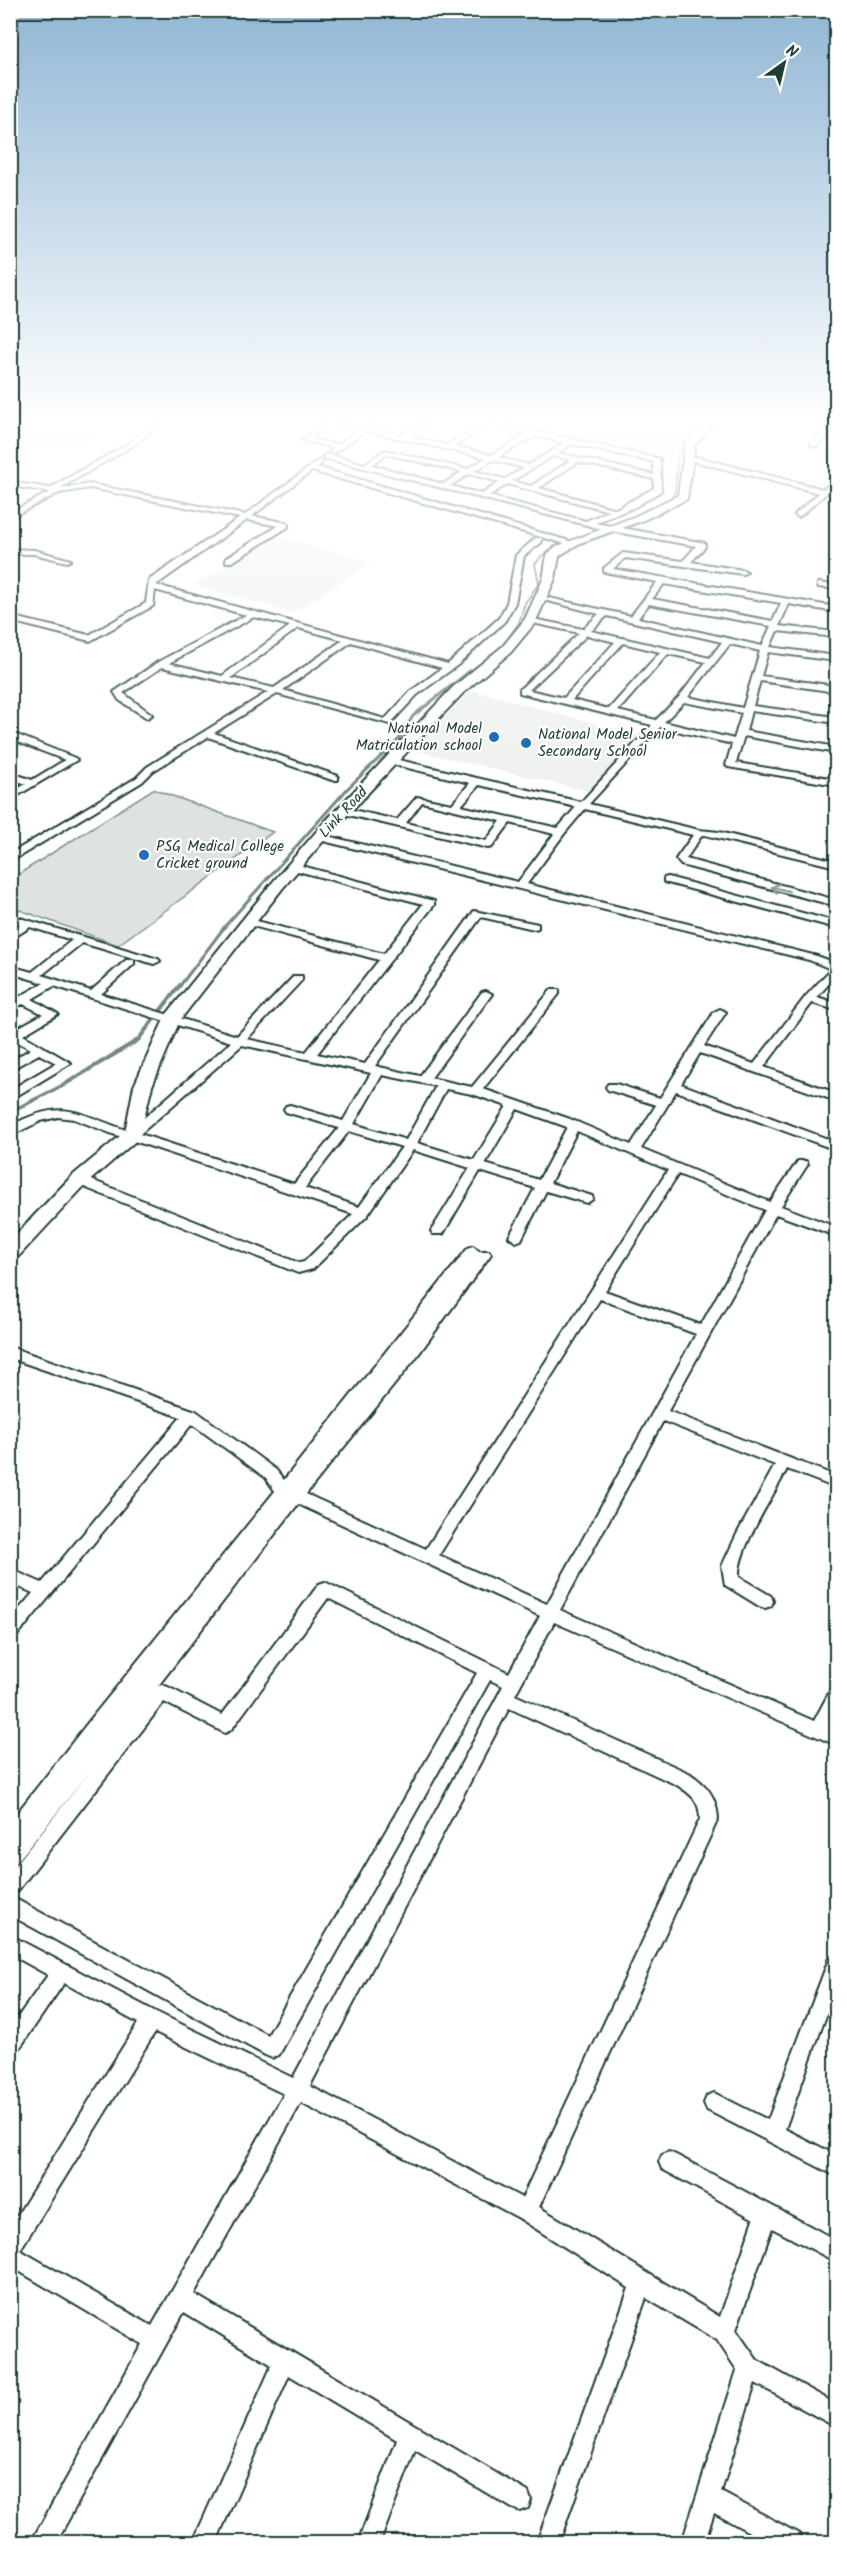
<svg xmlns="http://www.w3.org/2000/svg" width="847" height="2553" viewBox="0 0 847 2553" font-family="Kalam,sans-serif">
<rect width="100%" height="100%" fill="#fff"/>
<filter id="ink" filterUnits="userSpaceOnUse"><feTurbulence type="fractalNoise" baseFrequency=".0167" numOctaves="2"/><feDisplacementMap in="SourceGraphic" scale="12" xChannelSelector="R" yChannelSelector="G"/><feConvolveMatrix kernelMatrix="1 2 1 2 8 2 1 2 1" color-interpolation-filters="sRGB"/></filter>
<g filter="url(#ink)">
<!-- built -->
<g fill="#eef1f0">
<polygon points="10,424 118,424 88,446 41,448 11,442"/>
<polygon points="518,424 702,424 666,459"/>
<polygon points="276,536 372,562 292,613 193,585"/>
<polygon points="472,690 641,736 589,791 412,750"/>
</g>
<!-- green -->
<polygon fill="#dee3e2" stroke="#7e908b" stroke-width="1.5" points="153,789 273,832 118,945 11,907 11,879"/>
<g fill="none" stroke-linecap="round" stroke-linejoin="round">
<!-- stream-far2 -->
<g stroke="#758883" stroke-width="2">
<polyline points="670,500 675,491 678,453 704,424"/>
<polyline points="565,543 594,532"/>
<polyline points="469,672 501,648 519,623 525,603 539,583 535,564 542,556 556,548"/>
</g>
<!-- stream-far1 -->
<polyline stroke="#758883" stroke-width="3" points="179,987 226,925 349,787 399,739 413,716 471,670"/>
<!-- stream -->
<polyline stroke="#758883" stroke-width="4" points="10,1112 62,1086 138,1040 180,985"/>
<defs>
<g id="street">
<path d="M154 424H161L137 443 59 489 90 484 245 515 319 460 323 462 317 467 576 543 569 545 312 471 252 516 288 523V527L232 562H226V558L278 526 247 520 156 585 448 664 499 618 507 603 516 555 536 538H542V542L524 556 515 603 505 621 459 664 417 695 390 724 277 694 214 733 338 776V780H332L208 737 153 771 142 782 10 862V854L136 778 147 767 268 692 162 667 123 693 150 713 152 715 147 718 119 700 114 692 158 662 246 615 155 590 153 606 90 641 10 621V616L89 635 146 603 149 580 240 518 90 488 59 493 10 518V513L50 492 10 486V482L50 488 133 441ZM254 617 290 626 222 676 169 663ZM298 628 343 640 274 688 231 678ZM351 642 442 668 411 691 385 719 283 690Z"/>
<path d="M320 424H327L311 439 338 445 358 430 337 424 362 427 372 424 369 428 403 435 419 424H426L410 437 447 445 482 424H490L454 446 491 455 528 434 493 424H504L660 459 661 491 635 507 595 523 705 543V547L691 562 743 570 747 572 743 574 625 558 613 569 836 607V612L789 604 779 626 836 632V637L777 631 770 647 836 656V661L768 652 761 676 836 686V692L760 681 753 706 836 717V723L751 711 746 731 836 747V753L744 736 736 763 836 779V785L728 767 726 765 732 744 660 727 589 804 699 830 719 832 836 861V867L705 835H702L686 859 836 900V906L681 865 676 859 693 835 585 809 564 834 527 884 817 956 836 963V976L817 997 836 1003V1010L812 1003 764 1067 836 1093V1101L700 1053 681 1084 836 1142V1150L676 1091 641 1149 770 1202 798 1161H806L808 1164 781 1206 836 1227V1236L776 1214 668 1411 836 1476V1488L787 1469C774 1495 737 1550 739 1577L771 1596 773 1601 771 1606 765 1608 759 1606 725 1585 722 1566 737 1534 775 1465 663 1421 560 1610 814 1721 830 1691 836 1689V1712L829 1727 836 1730V1745L554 1622 515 1695 689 1773C707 1785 717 1797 718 1819L539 2207 720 2317 754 2219 662 2169 659 2162 662 2155 669 2152 676 2155 836 2240V2262L772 2228 736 2330 757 2360 836 2404V2427L755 2383 721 2492 799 2534 802 2542H768L714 2513 704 2542H682L737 2370 717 2340 646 2298 559 2542H537L629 2288 519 2218 301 2103 194 2294 528 2492 531 2500 528 2508 520 2511 512 2508 415 2450 380 2542H358L397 2440 289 2375 216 2542H193L272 2365 184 2312 56 2542H31L142 2344 12 2267 10 2227 138 2023 64 1983 17 2052 10 2055V2028L48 1975 10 1954V1935L158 2013 293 2078 503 1686 490 1680 279 2055 272 2058 265 2055 10 1915V1896L268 2035 477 1673 328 1598 231 1730 225 1733 219 1730 164 1702 16 1893 10 1895V1872L92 1769 16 1863 10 1865V1822L90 1720 275 1491 266 1478 192 1424 16 1637 10 1639V1620L33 1593 10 1583V1569L42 1583 181 1417 10 1358V1347L196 1411 276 1470 284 1480 468 1248 473 1246 479 1251H489L491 1254 489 1257 415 1359 306 1494 426 1549 668 1170 577 1131 550 1183 592 1196 593 1199 587 1203 546 1191 521 1240 516 1242 509 1237 535 1188 480 1171 443 1234H433L431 1231 470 1168 413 1150 367 1216 313 1269 298 1273 293 1271 74 1183 73 1180 79 1176 84 1177 299 1263 304 1262 353 1214 110 1133 74 1119 58 1117 41 1121 10 1136V1126C65 1097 77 1114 129 1131L231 1042 54 986 32 999 58 1014 23 1035 71 1063 10 1100V1090L56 1063 39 1054 10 1070V1061L31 1049 10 1038V1032L43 1014 23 1004 10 1010V1002L44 983 10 973V966L32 972 72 940 30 927 10 940V931L20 924 10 922V915L158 959 160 961 154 964 82 943 42 975 91 991 126 960H134V964L101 994 237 1036 294 976H302V980L247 1039 306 1052 379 960 245 924V920L249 919 384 954 423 904 290 869V865H298L434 901V905L317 1054 365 1064 474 911 538 924V928L534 929 481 917 375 1066 420 1076 482 992 486 991 492 994 431 1078 472 1087 551 990H559V994L483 1089 570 1119 631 1145 656 1105 608 1090 606 1087 608 1084H616L660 1098 714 1012 720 1009 726 1012 704 1046 754 1064 806 996 831 969 809 960 315 839V835L319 834 518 882 554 834 510 823 492 847 488 848 340 813 339 811 344 808 397 820 417 797 452 804 470 783 387 763V759L390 758 581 802 652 725 520 693V689L579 633 528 622V618L583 629 599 614 536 598 540 596 631 616 657 582 604 572V568L623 553 683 561 696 546 610 531 324 458 323 456 327 454 365 464 385 450 467 469 486 458 365 431 334 453 330 451 334 448 302 440ZM535 436 564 443 529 465 498 457ZM571 444 653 462 654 475 558 453ZM386 454 462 472 443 484 372 465ZM553 456 571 460 531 486 512 481ZM493 460 524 468 505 479 474 471ZM578 462 654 479V488L616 509 539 488ZM469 474 500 482 482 494 450 486ZM507 484 609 511 586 521 489 496ZM664 584 781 603 773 621 652 599ZM649 604 771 626 762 646 638 618ZM607 616 722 642 710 658 591 631ZM587 635 615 642 564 698 529 690ZM623 643 660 652 609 709 572 700ZM730 644 760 651 743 708 688 697ZM668 654 706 662 679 697 656 720 618 711ZM684 702 742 713 734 739 664 722ZM479 785 576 807 558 828 461 806ZM422 802 501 821 486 841 406 823ZM242 1045 371 1073 343 1121 290 1105 286 1106 284 1109 286 1112 339 1128 294 1184 140 1134ZM382 1075 436 1086 406 1140 354 1124ZM446 1089 472 1094 507 1106 474 1160 417 1143ZM517 1109 567 1127 539 1180 485 1164ZM349 1131 402 1147 359 1207 305 1188ZM678 1174 765 1210 701 1325 605 1291ZM600 1299 696 1334 547 1604 439 1555ZM298 1504 540 1616 509 1673 325 1582 319 1584 222 1715 168 1687 162 1685 158 1686ZM509 1708 677 1785C691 1794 700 1801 700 1819L522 2198 310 2086ZM155 2032 284 2094 152 2326 20 2250Z"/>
<polygon points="836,424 836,429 817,446 811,446 811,442"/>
<polygon points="688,455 823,489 836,480 836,485 799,517 795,515 796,513 819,493 685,459 685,455"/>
<polygon points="10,549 34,550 71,560 67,562 34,554 10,554"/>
<polygon points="818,583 836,585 836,589 818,587"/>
<polygon points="10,732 75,758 77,760 10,800 10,793 26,784 10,778 10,772 32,780 65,760 10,739"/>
<polygon points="668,877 836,922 836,928 664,882 664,878"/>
<polygon points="836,1955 836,1988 785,2129 836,2155 836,2176 707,2110 704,2103 707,2096 714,2093 768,2120 827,1964 829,1957"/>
</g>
<polygon id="secondary" points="703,424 713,424 695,445 687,499 644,520 580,543 559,556 555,579 535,623 511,652 463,693 332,831 282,889 180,1020 152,1086 139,1138 86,1184 17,1258 10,1260 10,1241 72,1176 125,1132 134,1086 166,1015 272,883 322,825 453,687 503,646 525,619 543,579 547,555 555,547 636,516 678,495 685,444"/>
</defs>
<!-- street casing -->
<use href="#street" stroke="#1f3d34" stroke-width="4"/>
<!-- secondary casing -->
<use href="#secondary" stroke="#1f3d34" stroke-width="4"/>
<!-- street -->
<use href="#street" fill="#fff" fill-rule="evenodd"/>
<!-- secondary -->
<use href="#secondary" fill="#fff" fill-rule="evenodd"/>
</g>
<!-- one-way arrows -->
<defs><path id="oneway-shaft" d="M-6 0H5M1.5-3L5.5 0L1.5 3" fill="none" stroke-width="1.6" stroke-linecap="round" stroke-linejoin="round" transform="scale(1.5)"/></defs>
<use stroke="#8f9e9a" href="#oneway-shaft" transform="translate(780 889) rotate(-166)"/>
</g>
<!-- sky -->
<linearGradient id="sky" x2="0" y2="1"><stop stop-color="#91b6d4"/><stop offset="0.54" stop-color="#fff"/><stop offset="1" stop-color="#fff" stop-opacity="0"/></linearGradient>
<rect width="847" height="781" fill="url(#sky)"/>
<!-- markers -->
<g fill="#1f6fb2" stroke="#fff" stroke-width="2">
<circle cx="494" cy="737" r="6"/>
<circle cx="526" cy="743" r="6"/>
<circle cx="144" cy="855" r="6"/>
</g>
<g text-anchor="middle" stroke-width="4.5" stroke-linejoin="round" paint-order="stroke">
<!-- far-poi labels -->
<g font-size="15" fill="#1f3d34" stroke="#fff" text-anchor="start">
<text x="482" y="733" text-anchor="end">National Model<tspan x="482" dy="17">Matriculation school</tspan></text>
<text x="538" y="739">National Model Senior<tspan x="538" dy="17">Secondary School</tspan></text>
<text x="156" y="851">PSG Medical College<tspan x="156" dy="17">Cricket ground</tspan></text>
</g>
<!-- far-street labels -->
<g font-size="15" fill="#1f3d34" stroke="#fff">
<text transform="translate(343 812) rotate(-47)" y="5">Link Road</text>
</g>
</g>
<!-- margin -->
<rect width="847" height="2553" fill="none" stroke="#fff" stroke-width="36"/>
<rect x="18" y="18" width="811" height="2517" fill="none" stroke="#1f3d34" stroke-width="2" filter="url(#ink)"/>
<!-- north arrow -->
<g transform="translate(784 63) rotate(34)" stroke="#ffffff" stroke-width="4.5" paint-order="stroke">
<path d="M0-4.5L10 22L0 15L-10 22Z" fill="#1f3d34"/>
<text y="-9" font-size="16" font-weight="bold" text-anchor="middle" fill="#1f3d34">N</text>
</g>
</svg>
